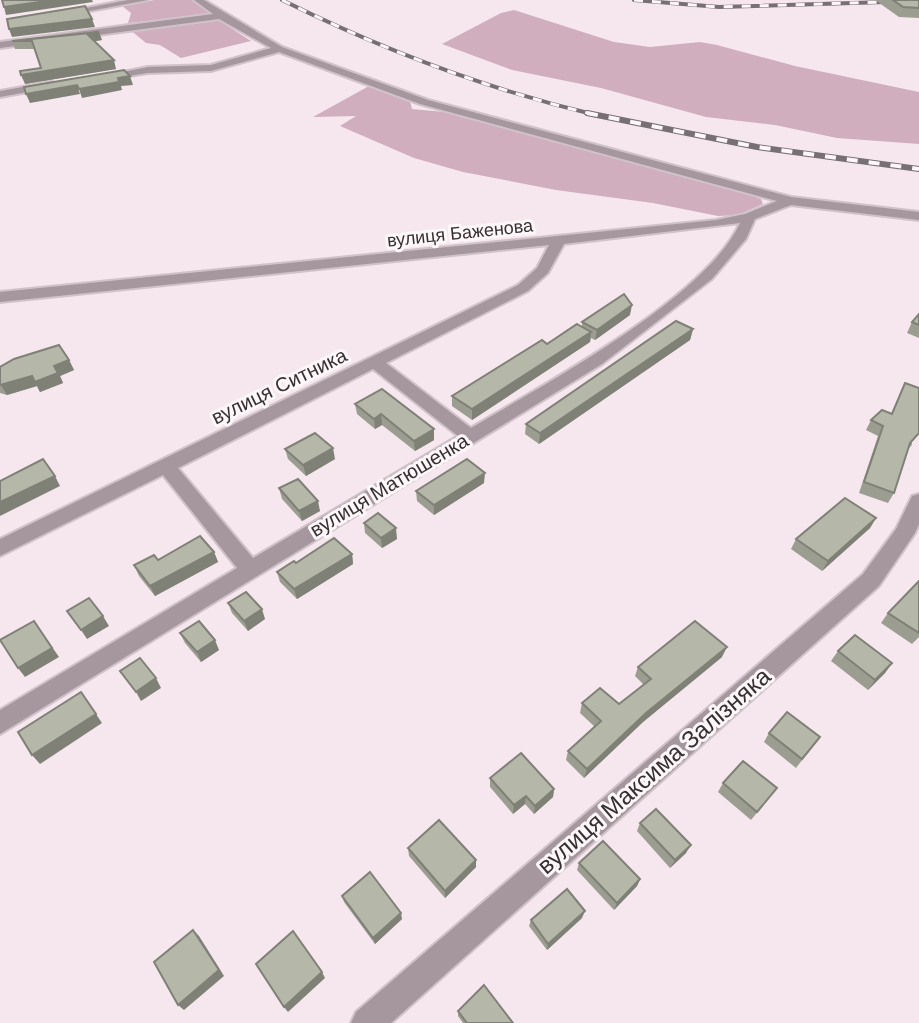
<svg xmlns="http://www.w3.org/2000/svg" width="919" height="1023" viewBox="0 0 919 1023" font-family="Helvetica,sans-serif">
<rect width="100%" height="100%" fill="#f6e7ee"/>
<!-- forest -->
<g fill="#d1aebe">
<polygon points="154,0 193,0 215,15 128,23 131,13 122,6"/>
<polygon points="514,10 614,42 650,47 700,42 717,45 795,66 919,92 919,144 837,138 775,125 706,117 601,88 512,70 442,44 501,13"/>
<polygon points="217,19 251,41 181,58 160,45 146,43 129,29"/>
<polygon points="369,86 410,101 412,109 455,113 747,194 761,199 763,204 738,215 718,216 653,203 556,190 463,172 414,158 340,126 356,116 313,117"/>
</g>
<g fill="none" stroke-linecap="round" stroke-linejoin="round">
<defs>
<g id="minor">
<polygon points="128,0 148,0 63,16 59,13"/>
<path d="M194 0H204L282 47 428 100 791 197 919 212V220L791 205 755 219 746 239 712 279 602 364 0 734V710L237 568 163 475 0 556V539L518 285 537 268 549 245 0 302V292L716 220 745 214 777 201 420 104 279 52 211 71 148 73 103 80 98 77 148 67 211 65 271 48 219 19 0 48V42L213 14ZM740 223C706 298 543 385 471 428L386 363 528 291 548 273 564 244ZM373 369 458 436 253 558 178 468Z"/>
<polygon points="51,82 55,83 55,87 0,97 0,91"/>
<polygon points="919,494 919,524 915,533 879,586 391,1023 351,1023 356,1012 863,574 896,529 912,496"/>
</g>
</defs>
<!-- minor casing -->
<use href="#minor" stroke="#d0c2c9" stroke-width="4"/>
<!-- minor -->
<use href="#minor" fill="#a6979e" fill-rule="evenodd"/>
<defs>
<g id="rail-far1">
<path d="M282 0C383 50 486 89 596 115"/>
<polyline points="634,0 719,7 919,1"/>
</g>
<polyline id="rail" points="587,113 757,147 919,169"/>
</defs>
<!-- rail-far1 casing -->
<use href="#rail-far1" stroke="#786f74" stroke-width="4"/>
<!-- rail casing -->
<use href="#rail" stroke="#786f74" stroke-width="6"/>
<!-- rail-far1 -->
<use href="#rail-far1" stroke="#fdf7fa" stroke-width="3" stroke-dasharray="9" stroke-linecap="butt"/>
<!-- rail -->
<use href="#rail" stroke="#fdf7fa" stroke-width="4" stroke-dasharray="11" stroke-linecap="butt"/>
</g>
<!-- wall -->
<g fill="#9c9d91">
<polygon points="875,0 919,0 919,18 899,17"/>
<polygon points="102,40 95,41 116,69 25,84 41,68 35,49 15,49 12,41"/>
<polygon points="919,314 919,338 907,333 912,322"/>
<polygon points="630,315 595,340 591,338 590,342 472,420 452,406 452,396 582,327 582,322"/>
<polygon points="693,329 690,340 539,444 525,434 526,424"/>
<polygon points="69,360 74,370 60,376 63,383 40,392 37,386 7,395 0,393 0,367"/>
<polygon points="905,383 912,445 908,449 894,493 888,503 859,493 878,436 866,430 871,420 891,414"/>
<polygon points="382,389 434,440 415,451 382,425 375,429 357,414 355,404"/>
<polygon points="285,449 335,459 306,476 288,459"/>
<polygon points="484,483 434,515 417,501 416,491"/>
<polygon points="279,488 320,511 302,521 282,499"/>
<polygon points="876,518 870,528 822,571 791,549 796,539"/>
<polygon points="364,523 397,539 382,548 365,533"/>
<polygon points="214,552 218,562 155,596 139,576 134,565 158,560"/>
<polygon points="352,554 353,564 297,599 280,582 277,572 296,563"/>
<polygon points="919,581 919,637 912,644 881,623 888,613"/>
<polygon points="228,603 265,619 248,631 232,613"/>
<polygon points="180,633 219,650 201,662 185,643"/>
<polygon points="838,651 892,663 885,673 868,690 831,661"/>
<polygon points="722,657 643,722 584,778 566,760 568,751 595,727 580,713 582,703 619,704 644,685 635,676 638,667"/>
<polygon points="769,733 820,737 796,768 764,742"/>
<polygon points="490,778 554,789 553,797 534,814 525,804 513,814 490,787"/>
<polygon points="723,783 777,788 751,820 718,792"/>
<polygon points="640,823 686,853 670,868 637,831"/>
<polygon points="408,848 476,867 445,898 409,856"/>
<polygon points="579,863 640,879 637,886 614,910 577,870"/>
<polygon points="342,896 402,919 375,944 344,902"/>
<polygon points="582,918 547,950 529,926 531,920"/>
<polygon points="458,1011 513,1023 463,1023 458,1016"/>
</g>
<!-- shaded-wall -->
<g fill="#7f8076">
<polygon points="54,0 92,0 93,2 6,15 4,7"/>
<polygon points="92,19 95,27 12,37 9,29"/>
<polygon points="99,32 102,40 90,42 87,34"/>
<polygon points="114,60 116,69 25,84 21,75"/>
<polygon points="130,76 133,85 121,86 122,90 82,98 79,89 118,78"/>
<polygon points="77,85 80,94 30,103 26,94"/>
<polygon points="632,305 630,315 595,340 597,330"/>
<polygon points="693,329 690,340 539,444 540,433"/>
<polygon points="591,332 590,342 472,420 472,409"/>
<polygon points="69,360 74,370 60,376 63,383 40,392 35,382 54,366"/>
<polygon points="32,376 37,386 7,395 1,385"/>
<polygon points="381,414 382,425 375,429 374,419"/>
<polygon points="434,429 434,440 415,451 414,441"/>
<polygon points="333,448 335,459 306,476 303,465"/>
<polygon points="485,473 484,483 434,515 434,505"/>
<polygon points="55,476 60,486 0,516 0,502"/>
<polygon points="318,501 320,511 302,521 299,511"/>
<polygon points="876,518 870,528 822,571 828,561"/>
<polygon points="396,528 397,539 382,548 381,538"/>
<polygon points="214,552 218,562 155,596 150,586"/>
<polygon points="352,554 353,564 297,599 294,589"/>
<polygon points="262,609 265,619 248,631 244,621"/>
<polygon points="103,616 109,626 87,639 81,630"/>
<polygon points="34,621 59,657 25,677 18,668"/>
<polygon points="215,640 219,650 201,662 197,652"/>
<polygon points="727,647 722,657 643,722 584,778 587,769 646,713"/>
<polygon points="892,663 885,673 868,690 875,680"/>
<polygon points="156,678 161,688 141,701 136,692"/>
<polygon points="96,714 102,723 40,764 32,755"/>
<polygon points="554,789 553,797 534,814 535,806"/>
<polygon points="526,796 525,804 513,814 514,805"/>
<polygon points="691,845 686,853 670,868 675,860"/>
<polygon points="476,860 476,867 445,898 445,891"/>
<polygon points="640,879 637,886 614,910 617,903"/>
<polygon points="585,911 582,918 547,950 548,944"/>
<polygon points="401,913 402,919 375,944 373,938"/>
<polygon points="193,930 199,936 224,976 184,1010 178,1005"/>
<polygon points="322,972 325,978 288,1012 284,1007"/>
</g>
<!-- building -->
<g fill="#b5b7a9" stroke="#7f8076" stroke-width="2">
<polygon points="2,0 54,0 4,7"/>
<polygon points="893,0 919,0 919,8 903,7"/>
<polygon points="85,6 92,19 9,29 7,19"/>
<polygon points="99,32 87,34 114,60 21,75 20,71 41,68 32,41 12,41"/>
<polygon points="124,70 130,76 118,78 119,82 79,89 77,85 26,94 24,87"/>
<polygon points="624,294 632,305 597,330 582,322"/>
<polygon points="919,314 919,325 912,322"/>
<polygon points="676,321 693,329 540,433 526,424"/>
<polygon points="577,324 591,332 472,409 452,396 542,340 547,344"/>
<polygon points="59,345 69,360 54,366 58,373 35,382 32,376 0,385 0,367 14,359"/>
<polygon points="905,383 919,388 919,433 910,443 894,493 864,482 883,426 871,420 882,410 892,414"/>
<polygon points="382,389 434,429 414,441 381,414 374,419 355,404"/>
<polygon points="315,433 333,448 303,465 285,449"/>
<polygon points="43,459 55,476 0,502 0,481"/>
<polygon points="467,459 485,473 434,505 416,491"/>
<polygon points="298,479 318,501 299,511 279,488"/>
<polygon points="845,498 876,518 828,561 796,539"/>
<polygon points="378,513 396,528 381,538 364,523"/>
<polygon points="200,536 214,552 150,586 134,565 154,555 158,560"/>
<polygon points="334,538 352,554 294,589 277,572 294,561 296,563"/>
<polygon points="919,581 919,633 888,613"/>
<polygon points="246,592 262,609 244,621 228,603"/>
<polygon points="89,598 103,616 81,630 67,611"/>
<polygon points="34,621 52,648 18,668 0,640"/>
<polygon points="199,621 215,640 197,652 180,633"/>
<polygon points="695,621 727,647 646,713 587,769 568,751 601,721 582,703 600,688 619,704 651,679 638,667"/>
<polygon points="855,635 892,663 875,680 838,651"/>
<polygon points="140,658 156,678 136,692 120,671"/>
<polygon points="81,692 96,714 32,755 18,732"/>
<polygon points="787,712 820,737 802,759 769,733"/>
<polygon points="521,753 554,789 535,806 526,796 514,805 490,778"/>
<polygon points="743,761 777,788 757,812 723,783"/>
<polygon points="656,809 691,845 675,860 640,823"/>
<polygon points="439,820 476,860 445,891 408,848"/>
<polygon points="603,841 640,879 617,903 579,863"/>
<polygon points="370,872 401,913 373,938 342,896"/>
<polygon points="567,889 585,911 548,944 531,920"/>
<polygon points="193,930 219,970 178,1005 154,962"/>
<polygon points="293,931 322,972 284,1007 256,964"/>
<polygon points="484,985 513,1023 467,1023 458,1011"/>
</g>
<g text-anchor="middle" stroke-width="6" stroke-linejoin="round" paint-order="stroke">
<!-- far-street labels -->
<g font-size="18" fill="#363033" stroke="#fdf7fa">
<text transform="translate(460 233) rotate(-6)" y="6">вулиця Баженова</text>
</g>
<!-- street labels -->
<g font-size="20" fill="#363033" stroke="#fdf7fa">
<text transform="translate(279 386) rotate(-26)" y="7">вулиця Ситника</text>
<text transform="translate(389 485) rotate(-31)" y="7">вулиця Матюшенка</text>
</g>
<!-- near-street labels -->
<g font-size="24" fill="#363033" stroke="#fdf7fa">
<text transform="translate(654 771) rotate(-41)" y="8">вулиця Максима Залізняка</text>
</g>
</g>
</svg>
